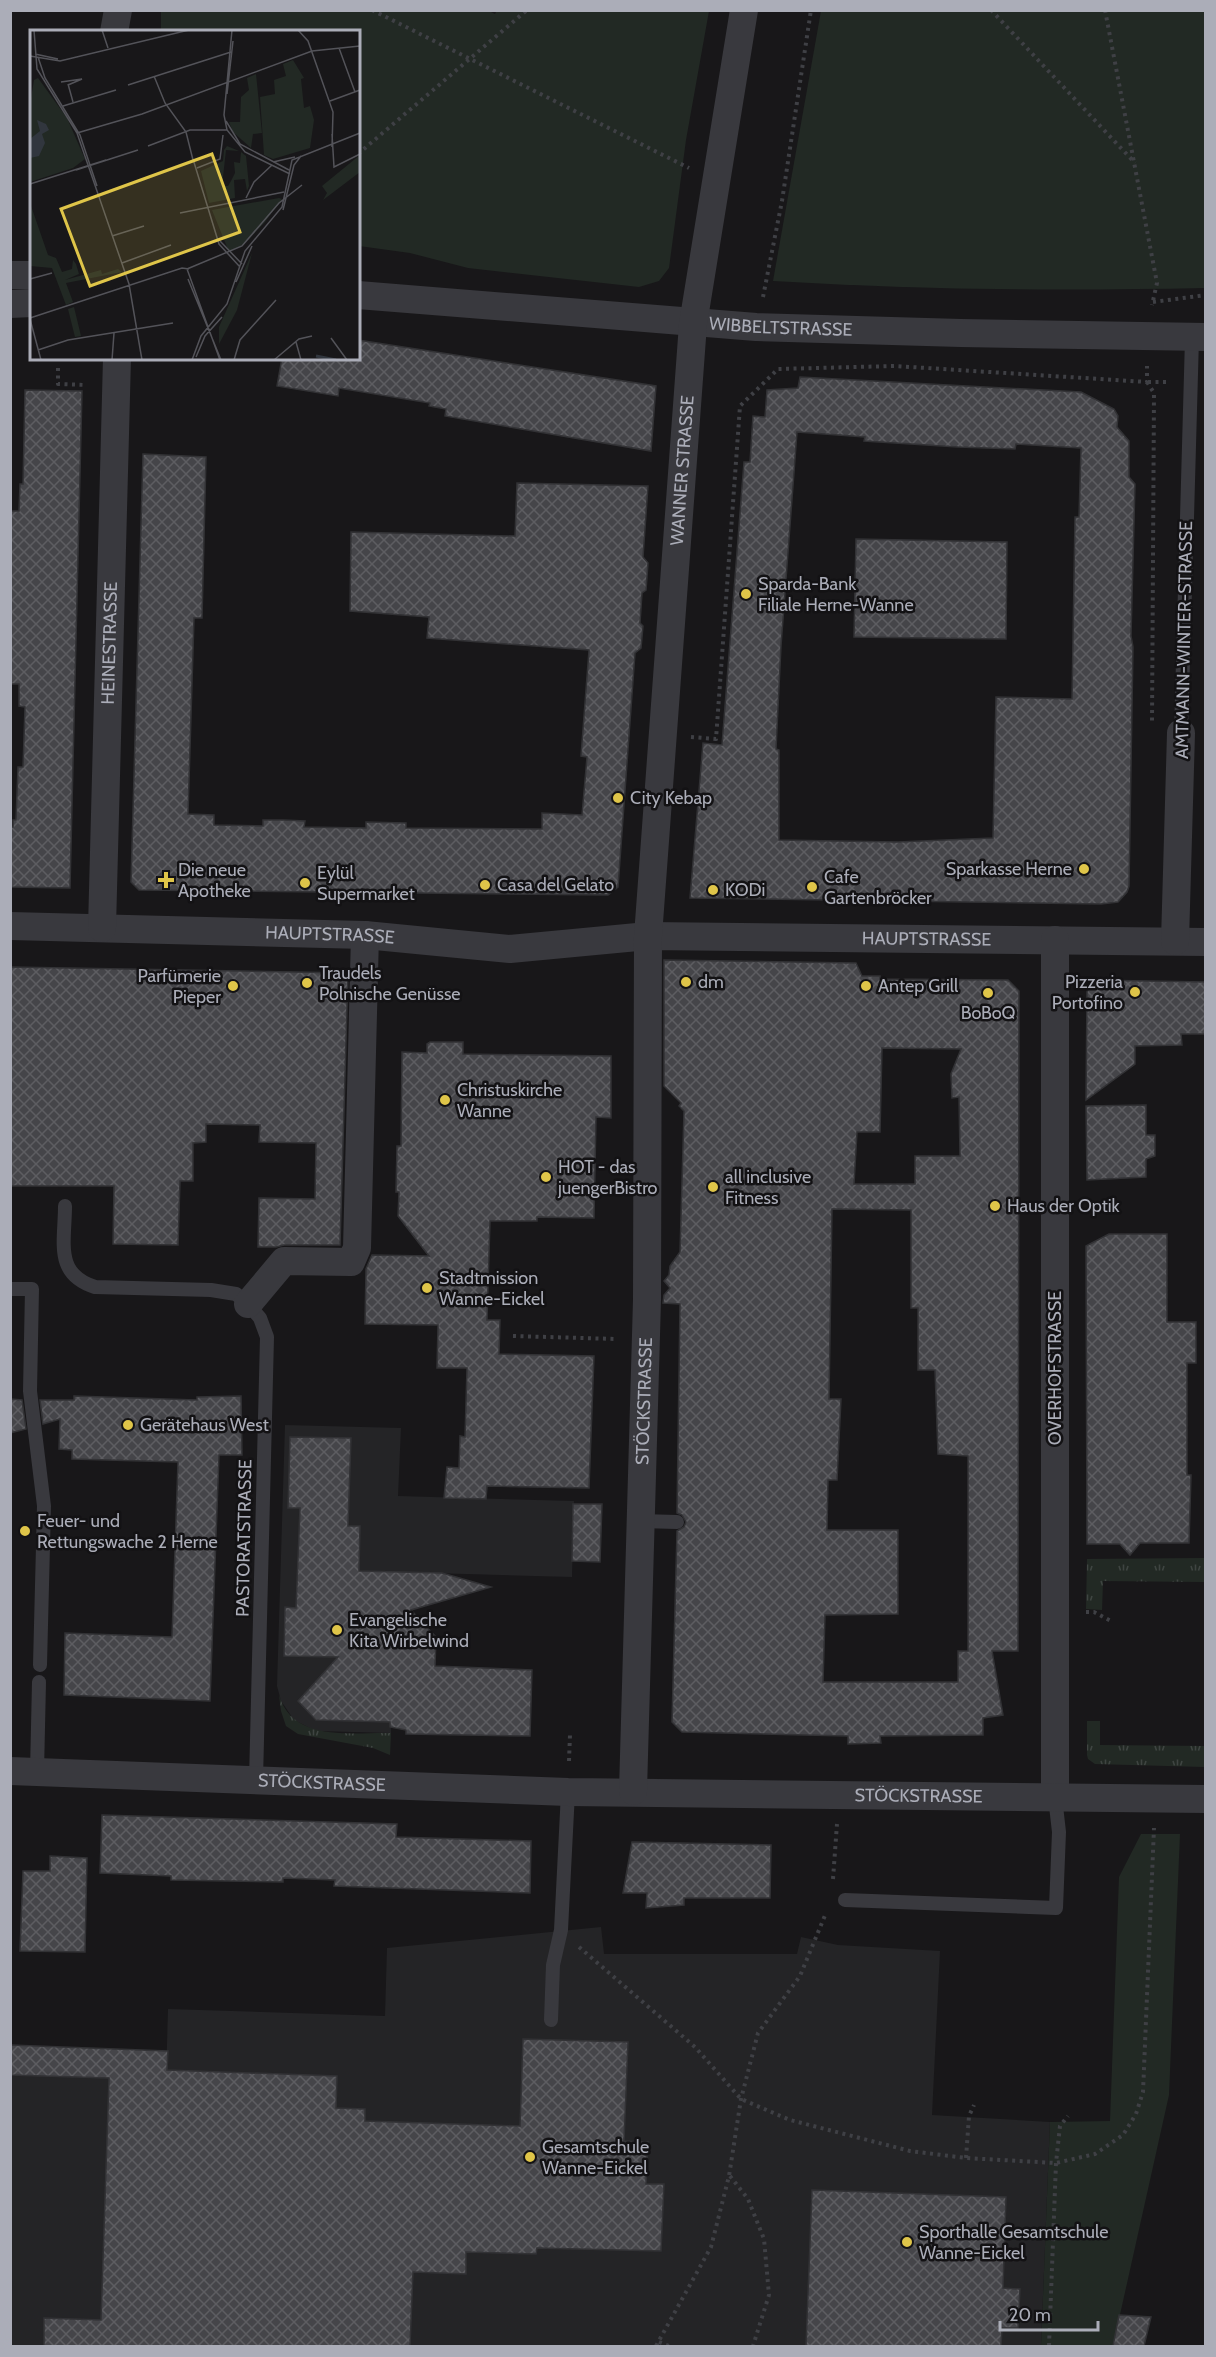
<svg xmlns="http://www.w3.org/2000/svg" width="1216" height="2357" viewBox="0 0 1216 2357" font-family="Cabin,sans-serif">
<defs>
<pattern id="grass-tufts" width="24" height="20" patternUnits="userSpaceOnUse" patternTransform="scale(1.5)"><rect width="24" height="20" fill="#222924"/><path d="M3 7l-1-3M5 7V3M7 7l1-3M15 17l-1-3M17 17v-4M19 17l1-3" fill="none" stroke="#3f4542"/></pattern>
<pattern id="building-cross-hatch" width="8" height="8" patternUnits="userSpaceOnUse" patternTransform="scale(1.5)"><rect width="8" height="8" fill="#454549"/><path d="M0 0l8 8M0 8l8-8" fill="none" stroke="#5d5d61"/></pattern>
</defs>
<rect width="100%" height="100%" fill="#181719"/>
<!-- built -->
<g fill="#242426">
<polygon points="285,1425 401,1428 398,1496 574,1501 572,1577 396,1572 390,1696 391,1733 316,1731 294,1720 281,1701 277,1686"/>
<polygon points="601,1927 604,1954 797,1954 801,1937 838,1945 940,1951 932,2115 1050,2122 1041,2346 11,2346 11,2075 166,2080 168,2009 385,2016 387,1948"/>
</g>
<!-- grass -->
<g fill="url(#grass-tufts)">
<polygon points="1205,1558 1205,1582 1103,1581 1102,1610 1086,1609 1087,1559"/>
<path d="M279 1695C293 1743 353 1732 391 1733L390 1755 373 1748 298 1734 286 1726 281 1711Z"/>
<polygon points="1087,1721 1100,1721 1100,1745 1205,1746 1205,1767 1095,1764 1088,1759 1087,1755"/>
</g>
<!-- park -->
<g fill="#222924">
<polygon points="161,11 487,10 495,14 497,10 709,11 686,140 669,268 659,281 639,287 468,268 410,253 359,246 358,32 161,31"/>
<path d="M821 11H1205V288C1061 291 918 290 773 281Z"/>
<polygon points="1141,1834 1180,1834 1169,2095 1113,2346 1041,2346 1050,2122 1110,2121 1119,1877"/>
</g>
<!-- building -->
<g fill="url(#building-cross-hatch)" stroke="#323235" stroke-width="1.5" fill-rule="evenodd">
<polygon points="358,340 656,386 651,451 445,416 446,409 429,406 430,403 339,388 338,396 277,386 282,358 358,358"/>
<path d="M800 377 1081 392 1114 409 1118 416 1117 427 1129 441V477L1135 484 1131 636 1133 647 1129 886 1127 892 1118 902 1101 904 690 898 703 743 722 745 744 462H750L753 416 765 417 767 390 798 388ZM797 432 865 437 864 441 958 447 1015 449 1016 444 1081 448 1079 517H1075L1072 699 996 697 993 838 898 842 779 840V750L776 749 781 646Z"/>
<polygon points="25,390 82,391 70,888 10,887 10,827 13,827 13,820 16,820 18,767 23,767 25,707 19,706 19,684 10,684 10,511 19,511 20,484 23,484"/>
<polygon points="143,454 206,457 202,618 194,618 188,814 214,815 214,825 263,826 263,820 283,820 305,821 304,827 366,828 366,822 406,823 406,828 542,829 542,813 582,815 587,757 581,756 589,650 427,638 429,617 350,611 351,532 515,536 517,483 648,486 643,557 648,563 646,590 642,593 640,623 643,626 641,648 635,653 618,887 608,895 139,890 131,882"/>
<polygon points="856,539 1007,542 1006,639 854,637"/>
<path d="M664 960 856 963 862 976H880V979L1008 980 1019 991 1018 1651H992L1003 1715 983 1718V1735L880 1736 881 1743 848 1744V1736L682 1732 672 1722 677 1531 684 1527 686 1522 682 1515 677 1513 680 1304 663 1303 664 1295 670 1288 664 1281 669 1275 670 1266 680 1252 684 1111 679 1106 681 1103 664 1086ZM882 1048 961 1049 951 1074 952 1098 959 1097 960 1156H915V1184H854L857 1132H880ZM832 1209 911 1210V1308H918V1370H935L938 1454 968 1456V1651H958V1682H823L825 1615 898 1614V1530H827L828 1480H837L841 1399H829Z"/>
<polygon points="10,967 348,973 340,1245 284,1245 276,1247 258,1247 259,1198 315,1199 316,1143 259,1142 260,1125 206,1124 206,1142 193,1143 193,1181 180,1181 178,1245 113,1244 114,1186 10,1186"/>
<polygon points="1090,980 1206,982 1206,1034 1181,1034 1182,1045 1135,1046 1135,1064 1086,1100 1087,992"/>
<polygon points="430,1042 463,1042 463,1054 611,1056 611,1118 596,1117 594,1218 537,1217 537,1221 490,1221 487,1320 500,1320 499,1354 594,1356 589,1488 487,1486 486,1499 444,1498 447,1467 459,1468 460,1436 465,1437 467,1368 437,1368 438,1325 365,1324 366,1269 372,1255 429,1256 398,1216 399,1192 396,1192 397,1146 401,1146 402,1052 427,1053 427,1044"/>
<polygon points="1146,1105 1146,1135 1155,1135 1155,1156 1146,1159 1146,1177 1087,1180 1086,1106"/>
<polygon points="1109,1234 1167,1234 1167,1322 1196,1322 1196,1363 1187,1363 1187,1475 1191,1475 1189,1543 1140,1543 1130,1555 1120,1544 1087,1544 1086,1246"/>
<polygon points="74,1396 197,1400 197,1397 241,1396 242,1455 219,1455 210,1701 64,1695 65,1633 172,1637 178,1462 72,1459 72,1450 59,1449 60,1419 43,1424 40,1400 74,1400"/>
<polygon points="10,1399 22,1400 26,1429 10,1433"/>
<polygon points="290,1437 351,1438 348,1526 360,1526 359,1571 442,1573 491,1587 411,1610 436,1637 435,1666 532,1670 530,1736 406,1734 406,1730 390,1727 390,1722 316,1720 298,1701 338,1657 284,1656 285,1607 296,1608 300,1508 288,1508"/>
<polygon points="573,1504 602,1504 600,1562 572,1561"/>
<polygon points="102,1815 397,1824 396,1837 531,1841 530,1893 334,1886 335,1880 283,1878 283,1882 171,1880 171,1876 100,1873"/>
<polygon points="632,1842 771,1845 770,1898 684,1898 684,1905 646,1908 647,1893 623,1893"/>
<polygon points="50,1856 87,1858 85,1952 20,1951 23,1871 50,1871"/>
<polygon points="523,2039 628,2042 624,2141 648,2142 646,2184 664,2184 661,2251 537,2248 536,2254 466,2252 466,2274 413,2272 410,2346 44,2346 44,2318 101,2320 109,2078 10,2075 11,2045 168,2051 167,2070 337,2076 336,2108 365,2109 365,2121 520,2126"/>
<polygon points="812,2190 1006,2197 1003,2288 1020,2289 1018,2328 1002,2328 1001,2346 806,2346"/>
<polygon points="1119,2315 1151,2317 1144,2346 1113,2346"/>
</g>
<g fill="none" stroke-linecap="round" stroke-linejoin="round">
<!-- path -->
<g stroke="#3f4045" stroke-width="4" stroke-dasharray="3 4.5" stroke-linecap="butt">
<polyline points="372,10 689,168"/>
<polyline points="991,10 1135,163"/>
<polyline points="1105,10 1157,283 1152,305"/>
<polyline points="358,154 527,10"/>
<polyline points="763,297 782,201 811,10"/>
<polyline points="1153,302 1206,295"/>
<polyline points="58,368 58,384 86,385"/>
<polyline points="1147,382 1154,393 1152,723"/>
<polyline points="1148,382 1167,382"/>
<polyline points="691,737 716,739 740,406 778,369 895,366 1147,382 1147,366"/>
<polyline points="513,1336 617,1339"/>
<polyline points="1086,1612 1094,1612 1113,1622"/>
<polyline points="569,1761 570,1735"/>
<polyline points="833,1879 837,1824"/>
<polyline points="579,1947 695,2047 741,2099 790,2120 910,2151 966,2158 1056,2163 1095,2154 1123,2135 1136,2114 1143,2092 1154,1828"/>
<polyline points="966,2158 969,2116 974,2105"/>
<polyline points="730,2176 748,2199 764,2239 769,2295 753,2346"/>
<polyline points="659,2342 669,2346"/>
<polyline points="656,2346 711,2247 729,2176 741,2099 758,2033 800,1976 826,1913"/>
<polyline points="1049,2346 1056,2163 1060,2126 1068,2116"/>
</g>
<!-- lane -->
<g stroke="#39393e" stroke-width="14">
<polyline points="1181,733 1192,338"/>
<path d="M65 1206C65 1242 54 1274 95 1287L211 1290 236 1294 248 1304 260 1318 267 1337 256 1780"/>
<polyline points="10,1289 32,1289 30,1391 44,1506 40,1665"/>
<polyline points="640,1521 677,1522"/>
<polyline points="37,1772 39,1682"/>
<polyline points="845,1900 1056,1908 1059,1832 1055,1797"/>
<polyline points="551,2020 553,1965 561,1930 568,1792"/>
</g>
<!-- street -->
<g stroke="#39393e" stroke-width="28">
<polyline points="114,32 118,10"/>
<polyline points="10,275 32,275"/>
<path id="s1" d="M358 295 756 327 961 333 1206 337"/>
<polyline points="10,304 32,303"/>
<path id="s2" d="M10 926 365 935 510 949 648 936 1206 942"/>
<path id="s3" d="M102 928 117 358"/>
<polyline points="1055,940 1055,1797"/>
<polyline points="1175,941 1181,733"/>
<polyline points="248,1304 284,1261 351,1262 357,1248 365,935"/>
<path id="s4" d="M10 1771 568 1792 1206 1799"/>
<path id="s5" d="M633 1791 647 1300 648 936 693 324 744 10"/>
</g>
</g>
<!-- markers -->
<g fill="#dfc549" stroke="#131214" stroke-width="2">
<circle cx="746" cy="594" r="6"/>
<circle cx="618" cy="798" r="6"/>
<circle cx="1084" cy="869" r="6"/>
<path d="M163 871h6v6h6v6h-6v6h-6v-6h-6v-6h6z"/>
<circle cx="305" cy="883" r="6"/>
<circle cx="485" cy="885" r="6"/>
<circle cx="812" cy="887" r="6"/>
<circle cx="713" cy="890" r="6"/>
<circle cx="686" cy="982" r="6"/>
<circle cx="307" cy="983" r="6"/>
<circle cx="233" cy="986" r="6"/>
<circle cx="866" cy="986" r="6"/>
<circle cx="1135" cy="992" r="6"/>
<circle cx="988" cy="993" r="6"/>
<circle cx="445" cy="1100" r="6"/>
<circle cx="546" cy="1177" r="6"/>
<circle cx="713" cy="1187" r="6"/>
<circle cx="995" cy="1206" r="6"/>
<circle cx="427" cy="1288" r="6"/>
<circle cx="128" cy="1425" r="6"/>
<circle cx="25" cy="1531" r="6"/>
<circle cx="337" cy="1630" r="6"/>
<circle cx="530" cy="2157" r="6"/>
<circle cx="907" cy="2242" r="6"/>
</g>
<g text-anchor="middle" stroke-width="5" stroke-linejoin="round" paint-order="stroke">
<!-- street labels -->
<g font-size="18" fill="#abadb8" stroke="#131214">
<text dy="6" stroke="none"><textPath href="#s1" startOffset="424">WIBBELTSTRASSE</textPath></text>
<text dy="6" stroke="none"><textPath href="#s5" startOffset="1322">WANNER STRASSE</textPath></text>
<text transform="translate(1184 640) rotate(-89)" y="6">AMTMANN-WINTER-STRASSE</text>
<text dy="6" stroke="none"><textPath href="#s3" startOffset="285">HEINESTRASSE</textPath></text>
<text dy="6" stroke="none"><textPath href="#s2" startOffset="320">HAUPTSTRASSE</textPath></text>
<text dy="6" stroke="none"><textPath href="#s2" startOffset="918">HAUPTSTRASSE</textPath></text>
<text transform="translate(1055 1368) rotate(-90)" y="6">OVERHOFSTRASSE</text>
<text dy="6" stroke="none"><textPath href="#s5" startOffset="390">STÖCKSTRASSE</textPath></text>
<text transform="translate(244 1538) rotate(-89)" y="6">PASTORATSTRASSE</text>
<text dy="6" stroke="none"><textPath href="#s4" startOffset="312">STÖCKSTRASSE</textPath></text>
<text dy="6" stroke="none"><textPath href="#s4" startOffset="909">STÖCKSTRASSE</textPath></text>
</g>
<!-- poi labels -->
<g font-size="18" fill="#abadb8" stroke="#131214" text-anchor="start">
<text x="758" y="590">Sparda-Bank<tspan x="758" dy="21">Filiale Herne-Wanne</tspan></text>
<text x="630" y="804">City Kebap</text>
<text x="1072" y="875" text-anchor="end">Sparkasse Herne</text>
<text x="178" y="876">Die neue<tspan x="178" dy="21">Apotheke</tspan></text>
<text x="317" y="879">Eylül<tspan x="317" dy="21">Supermarket</tspan></text>
<text x="824" y="883">Cafe<tspan x="824" dy="21">Gartenbröcker</tspan></text>
<text x="497" y="891">Casa del Gelato</text>
<text x="725" y="896">KODi</text>
<text x="319" y="979">Traudels<tspan x="319" dy="21">Polnische Genüsse</tspan></text>
<text x="221" y="982" text-anchor="end">Parfümerie<tspan x="221" dy="21">Pieper</tspan></text>
<text x="698" y="988">dm</text>
<text x="1123" y="988" text-anchor="end">Pizzeria<tspan x="1123" dy="21">Portofino</tspan></text>
<text x="878" y="992">Antep Grill</text>
<text x="988" y="1019" text-anchor="middle">BoBoQ</text>
<text x="457" y="1096">Christuskirche<tspan x="457" dy="21">Wanne</tspan></text>
<text x="558" y="1173">HOT - das<tspan x="558" dy="21">juengerBistro</tspan></text>
<text x="725" y="1183">all inclusive<tspan x="725" dy="21">Fitness</tspan></text>
<text x="1007" y="1212">Haus der Optik</text>
<text x="439" y="1284">Stadtmission<tspan x="439" dy="21">Wanne-Eickel</tspan></text>
<text x="140" y="1431">Gerätehaus West</text>
<text x="37" y="1527">Feuer- und<tspan x="37" dy="21">Rettungswache 2 Herne</tspan></text>
<text x="349" y="1626">Evangelische<tspan x="349" dy="21">Kita Wirbelwind</tspan></text>
<text x="542" y="2153">Gesamtschule<tspan x="542" dy="21">Wanne-Eickel</tspan></text>
<text x="919" y="2238">Sporthalle Gesamtschule<tspan x="919" dy="21">Wanne-Eickel</tspan></text>
</g>
</g>
<!-- overview -->
<g transform="translate(30 30)">
<rect width="330" height="330" fill="#181719"/>
<path d="M330 125V142L293 170 297 163 292 156Z" fill="#222924"/>
<path d="M222 223 207 280 189 314V297Z" fill="#222924"/>
<path d="M263 30 274 48 271 49 274 78 280 76 284 90 280 118 243 129 234 125 230 67 245 64 244 50 256 46 253 34Z" fill="#222924"/>
<path d="M226 44 232 103 223 104 221 118 203 102 199 92H210L211 67 219 60 217 48ZM8 48 37 88 55 129 43 138 0 152V74L4 50ZM197 116 209 121 196 120 192 156H198L201 151 205 143 204 132 210 133 211 122 216 126 219 156 217 161 215 149 204 150 205 168 179 173 171 141 193 131 194 120ZM249 168 252 169 235 192 214 214 199 222 182 180ZM0 173 18 225 26 228 32 242 42 239 43 230 46 234 49 244 35 250 71 240 72 244 88 239 92 242 36 253 43 272 36 275 22 238 0 236ZM44 277 51 306 45 307 38 279Z" fill="#222924"/>
<path d="M7 90 16 94 19 100 12 104 15 113 9 126 0 128V109L10 101Z" fill="#31363e"/>
<path fill="none" stroke="#31363e" stroke-width="3" d="M286 326 306 330"/>
<path fill="none" stroke="#535359" stroke-width="1.5" d="M4 0 7 39 47 103 99 254 112 330M72 0 78 18M202 0 194 85 197 100 215 122 260 144M268 0 278 11 303 82 302 117M309 18 325 62M5 24 28 29M0 26 30 31 159 0M8 27 15 48 50 105 67 156M124 46 135 73 156 102 163 130M31 52 52 49 38 55M38 54 43 72M98 55 201 22M197 64 203 11M300 71 330 60M33 76 86 60M196 91 210 114 259 140M47 103 112 84 282 21 330 16M302 104 304 137 330 124M118 116 160 100H197M163 129 189 214 210 237M243 132 265 127M167 138 190 129 193 105M46 140 108 120M0 154 76 130M216 168 224 152 242 135M253 180 264 135 271 126M150 183 254 162M82 206 114 196M190 211 212 234M92 233 141 215M0 249 22 243M158 249 191 330M206 252 222 216M0 288 152 238 159 239M0 289 11 330M301 308 317 330M266 312 271 330M8 320 38 310 143 293M166 327 175 306 192 287M82 330 84 303M162 330 171 306 197 274 215 221 252 177 262 130 330 103M190 330 157 239 212 216 249 173 272 155M204 330 210 310 246 270M244 330 269 309 282 306"/>
<path fill="#dfc549" fill-opacity="0.15" stroke="#dfc549" stroke-width="3" d="M182 124 210 202 60 256 31 179Z"/>
<rect width="330" height="330" fill="none" stroke="#abadb8" stroke-width="3"/>
</g>
<!-- border -->
<rect width="1216" height="2357" fill="none" stroke="#abadb8" stroke-width="24"/>
<!-- scale -->
<path d="M1000 2321v9h98v-9" fill="none" stroke="#abadb8" stroke-width="3"/>
<text x="1009" y="2321" font-size="18" fill="#abadb8" stroke="#131214" stroke-width="4.5" paint-order="stroke">20 m</text>
</svg>
